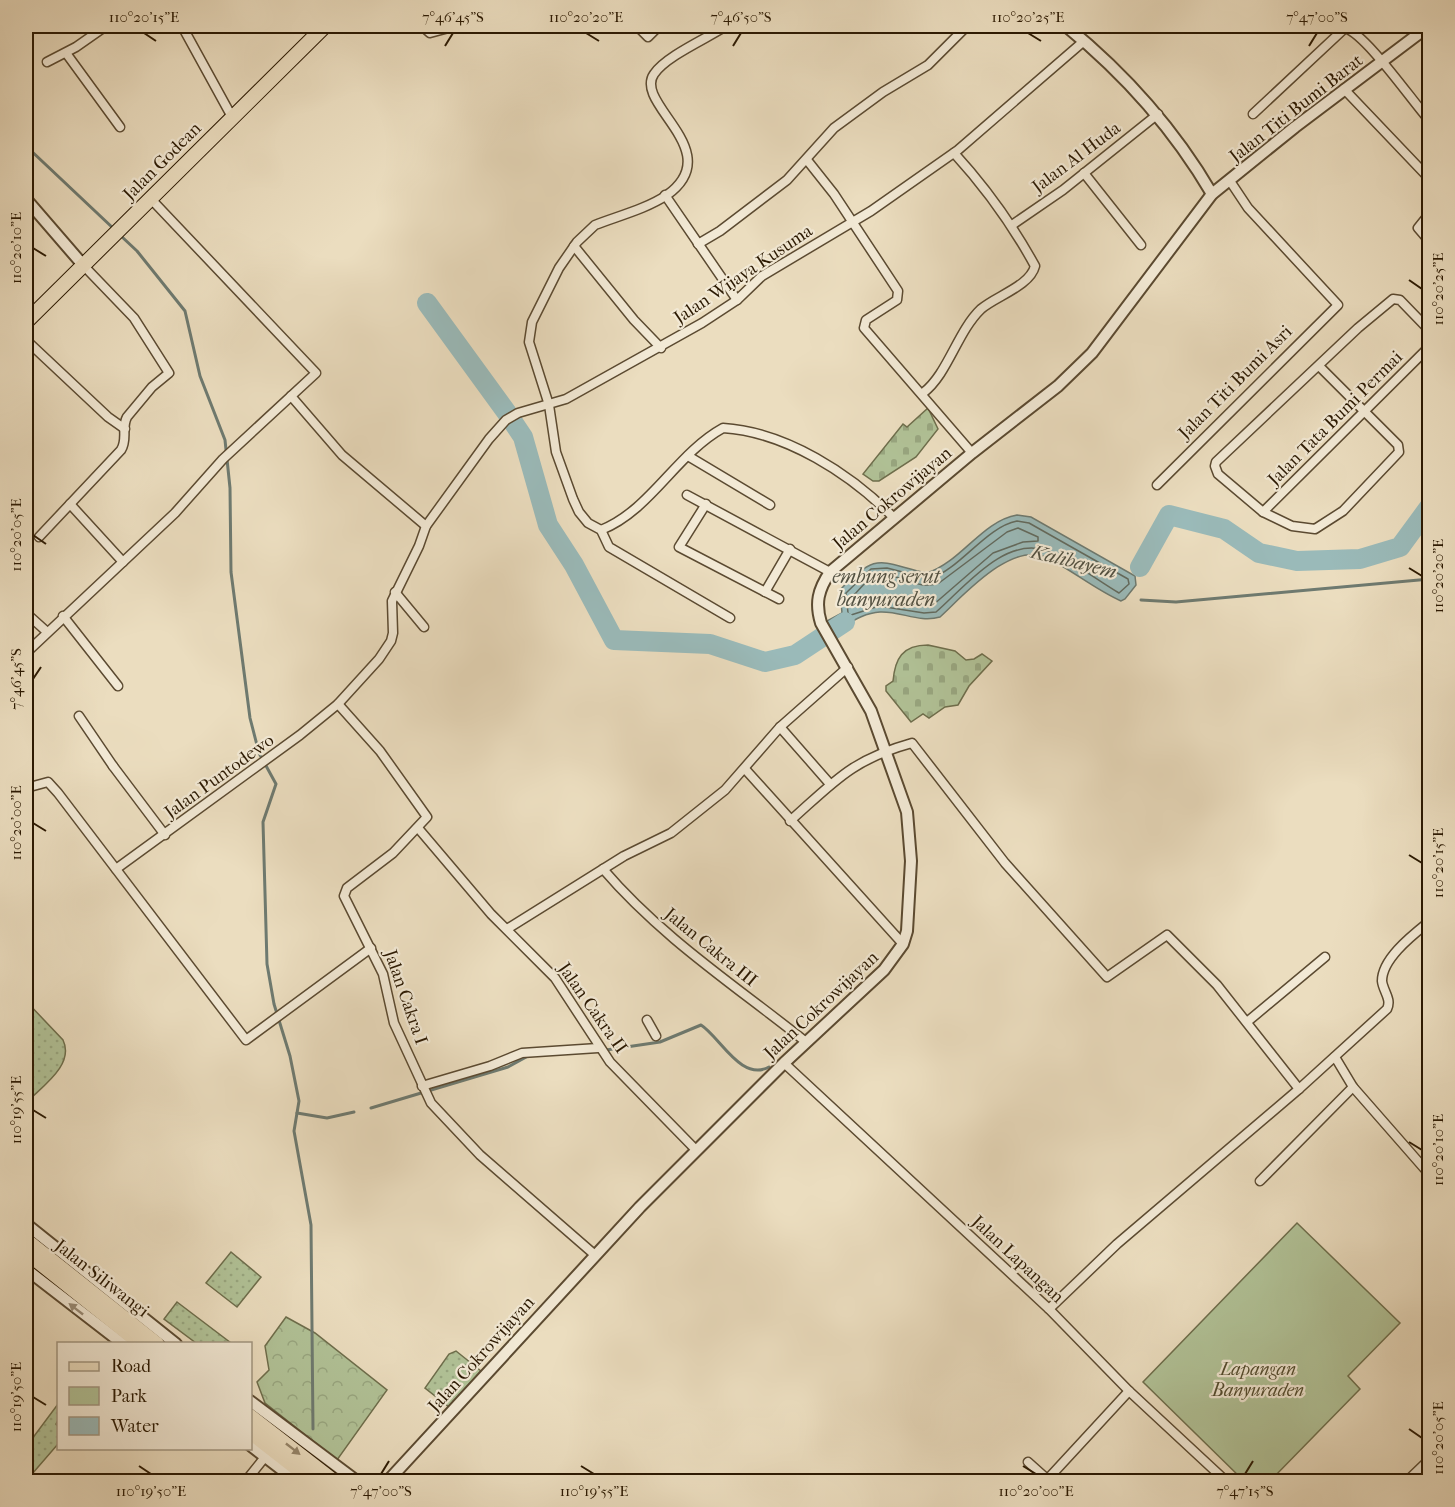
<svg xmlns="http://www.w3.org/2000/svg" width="1455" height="1507" viewBox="0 0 1455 1507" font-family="'IM FELL French Canon',serif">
<defs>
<pattern id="grass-dots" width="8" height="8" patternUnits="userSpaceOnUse" patternTransform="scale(1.5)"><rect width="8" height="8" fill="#b1c297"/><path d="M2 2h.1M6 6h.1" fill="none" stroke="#98a680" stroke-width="1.8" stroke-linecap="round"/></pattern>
<pattern id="forest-crowns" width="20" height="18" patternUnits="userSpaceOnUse" patternTransform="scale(1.5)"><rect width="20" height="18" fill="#b1c297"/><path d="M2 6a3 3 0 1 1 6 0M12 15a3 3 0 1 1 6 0" fill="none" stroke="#98a680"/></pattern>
<pattern id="cemetery-stones" width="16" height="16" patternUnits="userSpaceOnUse" patternTransform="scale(1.5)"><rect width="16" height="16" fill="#b1c297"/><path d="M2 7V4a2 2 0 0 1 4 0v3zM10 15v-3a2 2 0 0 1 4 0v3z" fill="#98a680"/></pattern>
</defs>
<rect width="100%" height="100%" fill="#ebddbf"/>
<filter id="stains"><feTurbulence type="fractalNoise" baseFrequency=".00333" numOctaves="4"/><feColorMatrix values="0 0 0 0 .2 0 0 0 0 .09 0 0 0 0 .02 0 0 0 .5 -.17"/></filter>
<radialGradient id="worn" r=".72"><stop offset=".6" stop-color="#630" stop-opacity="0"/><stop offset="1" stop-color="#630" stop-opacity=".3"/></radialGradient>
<!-- grass -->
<g fill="url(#grass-dots)" stroke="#6e6e4c" stroke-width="1.5">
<path d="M26 1001 63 1040C75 1065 41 1087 26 1103Z"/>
<polygon points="231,1252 261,1277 237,1307 206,1283"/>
<polygon points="177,1302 231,1343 196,1343 164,1319"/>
<polygon points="456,1351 481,1371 449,1407 425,1388 449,1354"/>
<polygon points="58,1404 58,1420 56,1424 58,1426 58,1444 26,1481 26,1447"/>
</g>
<!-- forest -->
<polygon fill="url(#forest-crowns)" stroke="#6e6e4c" stroke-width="1.5" points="286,1317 315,1333 387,1390 337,1460 265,1403 257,1382 269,1370 265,1346"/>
<!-- cemetery -->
<g fill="url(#cemetery-stones)" stroke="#6e6e4c" stroke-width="1.5">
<polygon points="928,408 938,429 916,457 879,481 873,481 863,474 903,424 907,427"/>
<path d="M928 645 955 651 966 660 974 659 982 654 992 661 969 686 958 705 945 707 929 718 923 714 911 722 886 691V686L893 681C895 659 902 645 928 645Z"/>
</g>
<!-- park -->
<polygon fill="#b1c297" stroke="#6e6e4c" stroke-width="1.5" points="1297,1223 1400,1323 1348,1376 1360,1389 1270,1481 1244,1481 1143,1382"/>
<!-- water -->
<path fill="#9abab9" stroke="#6e7a70" stroke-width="1.5" d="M1017 515 1031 517 1135 576 1136 585 1125 599 1121 601C1096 590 1073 571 1048 558 1012 540 964 595 940 617 919 623 901 611 880 612 859 613 843 629 825 636L827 621 842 613 840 590C878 550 880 563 927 573 961 562 982 521 1017 515Z"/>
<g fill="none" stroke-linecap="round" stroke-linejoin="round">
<!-- shore -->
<g stroke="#626a5e" stroke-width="1.5">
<path d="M1017 521 1029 523 1128 579 1129 584 1119 593C1097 580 1073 561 1048 551 1005 535 965 587 936 612L924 613 879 606 851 615 848 613 846 593 871 569 887 568 930 579C961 568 986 527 1017 521Z"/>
<path d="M1018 528 1038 537V541L1023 542 993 553 933 605 880 598 856 605 853 603V596C859 590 866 580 874 577 896 569 916 592 939 583L1007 532Z"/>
</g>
<!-- stream -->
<g stroke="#6e7a70" stroke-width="3">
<polyline points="26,146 114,229"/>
<polyline points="121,236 137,251 185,311 200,376 225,440 230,488 231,572 250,718 259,753 276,784 263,822 267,964 274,1004 290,1056 299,1101 294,1131 311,1225 313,1429"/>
<polyline points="1141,600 1176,602 1430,579"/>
<path d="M606 1050 660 1042 701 1025C720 1037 741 1082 769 1067"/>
<polyline points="371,1108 508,1067 528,1056"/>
<polyline points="297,1113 327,1118 354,1112"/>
</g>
<!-- river -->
<g stroke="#9abab9" stroke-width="20">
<polyline points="427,303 507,413"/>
<polyline points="513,422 523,437 548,525 574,565 614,640 710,644 765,662 795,655 845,622"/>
<polyline points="1140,567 1169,515 1224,529 1259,553 1297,561 1360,559 1400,547 1430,506"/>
</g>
<defs>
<g id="minor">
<polyline points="182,26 232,117"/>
<polyline points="422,26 430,33 456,26"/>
<polyline points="637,26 648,37 659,26"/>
<path d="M726 26C708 38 666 56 654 74 633 104 728 151 667 195 646 209 618 216 595 225L577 242 559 268 532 322 529 342 549 405 556 452 573 499 579 512 588 523 601 530 609 547 730 618"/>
<polyline points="66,53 120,127"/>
<polyline points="47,62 76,47 106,26"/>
<polyline points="1344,89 1425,174"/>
<path d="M1253 114 1345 28C1366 34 1412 101 1430 121"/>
<polyline points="807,160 834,194 898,291 897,300 866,320 864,328 972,453"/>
<polyline points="1084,173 1141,245"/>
<polyline points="665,195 737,300"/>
<polyline points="1430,213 1418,228 1430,242"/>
<polyline points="1012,225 1063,190 1158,114"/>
<polyline points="698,244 720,231 787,180 834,128 883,92 928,65 967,26"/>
<polyline points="574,246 634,320 661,348"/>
<polyline points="26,340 108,417 125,429"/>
<polyline points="1319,366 1398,445 1399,452 1343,511 1315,529 1292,526 1263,512 1218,474 1215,466 1216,462 1358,328 1393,299 1400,300 1430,331"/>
<path d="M923 393C948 374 957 332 981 309 996 296 1030 286 1035 266 1012 224 986 188 954 153"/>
<polyline points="291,396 342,455 426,526"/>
<polyline points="688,456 770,505"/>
<polyline points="1157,485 1338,305 1248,208 1230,181"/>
<polyline points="687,495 830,572"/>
<polyline points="70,504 123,562"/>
<polyline points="706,504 679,547 779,599"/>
<polyline points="1263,512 1430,346"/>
<path d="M601 530C651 510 676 454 723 428 786 432 851 474 894 518"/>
<path d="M39 537 121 450C128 439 121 428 127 417L152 387 169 373 134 318 83 265"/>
<polyline points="395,592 424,627"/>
<polyline points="765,592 790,549"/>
<polyline points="26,613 46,631"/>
<polyline points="63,616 118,686"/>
<polyline points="26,653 175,513 223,459 316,373 150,198"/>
<polyline points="338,704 380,751 427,817 393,853 347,888 344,896 383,974 394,1023 431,1103 480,1155 595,1255"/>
<polyline points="79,716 113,766"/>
<polyline points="780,727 830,784"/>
<polyline points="113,766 165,835"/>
<polyline points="745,769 903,944"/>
<polyline points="26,788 48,782 58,793 246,1040 371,948"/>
<path d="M790 821C835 781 851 760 912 743L1005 863 1107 977 1167 935 1217 985 1299 1089"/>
<polyline points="418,828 491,914 555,978 610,1062 696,1150"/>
<polyline points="116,869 300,735 338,704 379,659 391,641 393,633 392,601 419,546 426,526 489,439 506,420 518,413 566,399 702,323 737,300 762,276 871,211 958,150 1084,41"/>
<path d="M603 869C662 938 736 986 806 1042"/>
<polyline points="507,929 624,856 671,833 725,790 780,727 848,667"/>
<polyline points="647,1020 656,1036"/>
<polyline points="1247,1022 1325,957"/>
<polyline points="1335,1057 1353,1087 1430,1175"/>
<polyline points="784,1063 1049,1309 1129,1391 1227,1482"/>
<polyline points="422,1086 490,1066 522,1053 598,1048"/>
<polyline points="1260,1181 1353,1087"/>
<path d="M1049 1309 1117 1244 1299 1089 1387 1009C1392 999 1383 991 1382 981 1382 958 1414 934 1430 921"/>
<polyline points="1028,1462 1047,1479"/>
<polyline points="245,1482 265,1457"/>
<polyline points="1045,1482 1129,1391"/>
<polyline points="1406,1482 1430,1459"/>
</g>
<g id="tertiary">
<path d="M1066 26C1125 74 1174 129 1212 194"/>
<polyline points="26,199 83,265"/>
<polyline points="26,1224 176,1344"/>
<polyline points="26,1269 123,1344"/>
<polyline points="250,1401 358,1482"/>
<polyline points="250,1445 298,1482"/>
<path d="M387 1482 640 1207 784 1063 884 970 903 944 907 931 911 861 907 812 871 711 821 623C815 603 818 590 830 572L972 453 1058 386 1092 353 1212 194 1295 127 1429 26"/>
</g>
<polyline id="primary" points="26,322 325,26"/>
<g id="trunk">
<polyline points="26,1240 157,1344"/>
<polyline points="26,1252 141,1344"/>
<polyline points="250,1416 335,1482"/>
<polyline points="250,1432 314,1482"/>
</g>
</defs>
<!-- minor casing -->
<use href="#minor" stroke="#5b4a31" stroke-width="11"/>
<!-- tertiary casing -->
<use href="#tertiary" stroke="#5b4a31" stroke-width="14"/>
<!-- primary casing -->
<use href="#primary" stroke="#2b1902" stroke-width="16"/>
<!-- trunk casing -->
<use href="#trunk" stroke="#2b1902" stroke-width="16"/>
<!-- minor -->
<use href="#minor" stroke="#f2e9d5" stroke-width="8"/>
<!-- tertiary -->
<use href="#tertiary" stroke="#f2e9d5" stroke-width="10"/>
<!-- primary -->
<use href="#primary" stroke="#ebddbf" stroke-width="14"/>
<!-- trunk -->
<use href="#trunk" stroke="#ebddbf" stroke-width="14"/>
</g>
<!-- one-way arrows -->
<defs><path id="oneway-solid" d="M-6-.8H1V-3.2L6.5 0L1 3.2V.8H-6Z" transform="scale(1.5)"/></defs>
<use fill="#988b76" href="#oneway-solid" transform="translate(76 1309) rotate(-142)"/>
<use fill="#95856a" href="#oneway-solid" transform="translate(293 1449) rotate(38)"/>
<!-- ticks -->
<path fill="none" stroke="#2b1902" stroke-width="2" d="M144 33 156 41M586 33 599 41M1028 33 1041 41M445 46 453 33M733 46 741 33M1309 46 1317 33M33 248 46 256M1409 280 1422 289M33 535 46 544M1409 568 1422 576M33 679 41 667M33 823 46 831M1409 855 1422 863M33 1110 46 1118M1409 1142 1422 1150M33 1397 46 1405M1409 1429 1422 1438M139 1466 151 1474M581 1466 594 1474M1023 1466 1036 1474M381 1474 389 1461M1245 1474 1253 1461"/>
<g text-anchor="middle" stroke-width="4.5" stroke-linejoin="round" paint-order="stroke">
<!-- street labels -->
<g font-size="18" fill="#2b1902" stroke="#f2e9d5">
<text transform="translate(1296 108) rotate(-38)" y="6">Jalan Titi Bumi Barat</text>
<text transform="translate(1076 157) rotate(-37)" y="6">Jalan Al Huda</text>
<text transform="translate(162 161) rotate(-45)" y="6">Jalan Godean</text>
<text transform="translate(743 274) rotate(-34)" y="6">Jalan Wijaya Kusuma</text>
<text transform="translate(1235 382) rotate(-45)" y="6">Jalan Titi Bumi Asri</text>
<text transform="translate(1335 418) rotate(-45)" y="6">Jalan Tata Bumi Permai</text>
<text transform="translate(892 498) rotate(-40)" y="6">Jalan Cokrowijayan</text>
<text transform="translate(219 776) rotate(-36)" y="6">Jalan Puntodewo</text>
<text transform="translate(711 947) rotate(39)" y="6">Jalan Cakra III</text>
<text transform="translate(406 997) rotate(71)" y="6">Jalan Cakra I</text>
<text transform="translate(821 1005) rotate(-43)" y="6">Jalan Cokrowijayan</text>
<text transform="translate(593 1008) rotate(55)" y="6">Jalan Cakra II</text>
<text transform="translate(1018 1259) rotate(43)" y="6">Jalan Lapangan</text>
<text transform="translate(102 1278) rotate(38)" y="6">Jalan Siliwangi</text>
<text transform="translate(481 1354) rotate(-48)" y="6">Jalan Cokrowijayan</text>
</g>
<!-- park labels -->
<g font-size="18" font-style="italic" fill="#534c2f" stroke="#f2e9d5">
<text x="1258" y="1375">Lapangan<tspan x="1258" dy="21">Banyuraden</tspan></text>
</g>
<!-- water labels -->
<g font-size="20" font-style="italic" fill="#525142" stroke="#f2e9d5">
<text transform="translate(1074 561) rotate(14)" y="7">Kalibayem</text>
<text x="886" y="583">embung serut<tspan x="886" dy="23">banyuraden</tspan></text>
</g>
</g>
<!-- margin -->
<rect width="1455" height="1507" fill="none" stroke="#ebddbf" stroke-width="66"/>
<!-- legend -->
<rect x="57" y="1342" width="195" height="108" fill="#f2e9d5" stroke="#a29681" stroke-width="1.5"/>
<rect x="69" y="1362" width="30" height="9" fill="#ebddbf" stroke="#a29681" stroke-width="1.5"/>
<text x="111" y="1372" font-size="18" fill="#2b1902">Road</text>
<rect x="69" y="1387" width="30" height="18" fill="#b1c297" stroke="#a29681" stroke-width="1.5"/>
<text x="111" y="1402" font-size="18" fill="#2b1902">Park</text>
<rect x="69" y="1417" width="30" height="18" fill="#9abab9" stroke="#a29681" stroke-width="1.5"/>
<text x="111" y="1432" font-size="18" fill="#2b1902">Water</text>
<rect x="33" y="33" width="1389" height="1441" fill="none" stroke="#2b1902" stroke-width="2"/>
<g font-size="15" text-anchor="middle" fill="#2b1902">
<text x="144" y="22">110°20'15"E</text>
<text x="453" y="22">7°46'45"S</text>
<text x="586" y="22">110°20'20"E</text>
<text x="741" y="22">7°46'50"S</text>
<text x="1028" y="22">110°20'25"E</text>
<text x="1317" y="22">7°47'00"S</text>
<text transform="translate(16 248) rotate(-90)" y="5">110°20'10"E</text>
<text transform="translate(1438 289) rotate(-90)" y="5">110°20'25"E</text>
<text transform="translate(16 535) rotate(-90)" y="5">110°20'05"E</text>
<text transform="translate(1438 576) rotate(-90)" y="5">110°20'20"E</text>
<text transform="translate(16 679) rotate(-90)" y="5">7°46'45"S</text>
<text transform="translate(16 823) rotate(-90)" y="5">110°20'00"E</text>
<text transform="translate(1438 863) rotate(-90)" y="5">110°20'15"E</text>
<text transform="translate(16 1110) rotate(-90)" y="5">110°19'55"E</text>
<text transform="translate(1438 1150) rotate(-90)" y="5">110°20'10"E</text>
<text transform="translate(16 1397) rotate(-90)" y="5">110°19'50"E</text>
<text transform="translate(1438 1438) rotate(-90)" y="5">110°20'05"E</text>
<text x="151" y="1496">110°19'50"E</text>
<text x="381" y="1496">7°47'00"S</text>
<text x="594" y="1496">110°19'55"E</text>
<text x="1036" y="1496">110°20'00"E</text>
<text x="1245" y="1496">7°47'15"S</text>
</g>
<rect width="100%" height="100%" filter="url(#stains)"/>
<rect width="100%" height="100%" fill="url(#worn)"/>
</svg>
